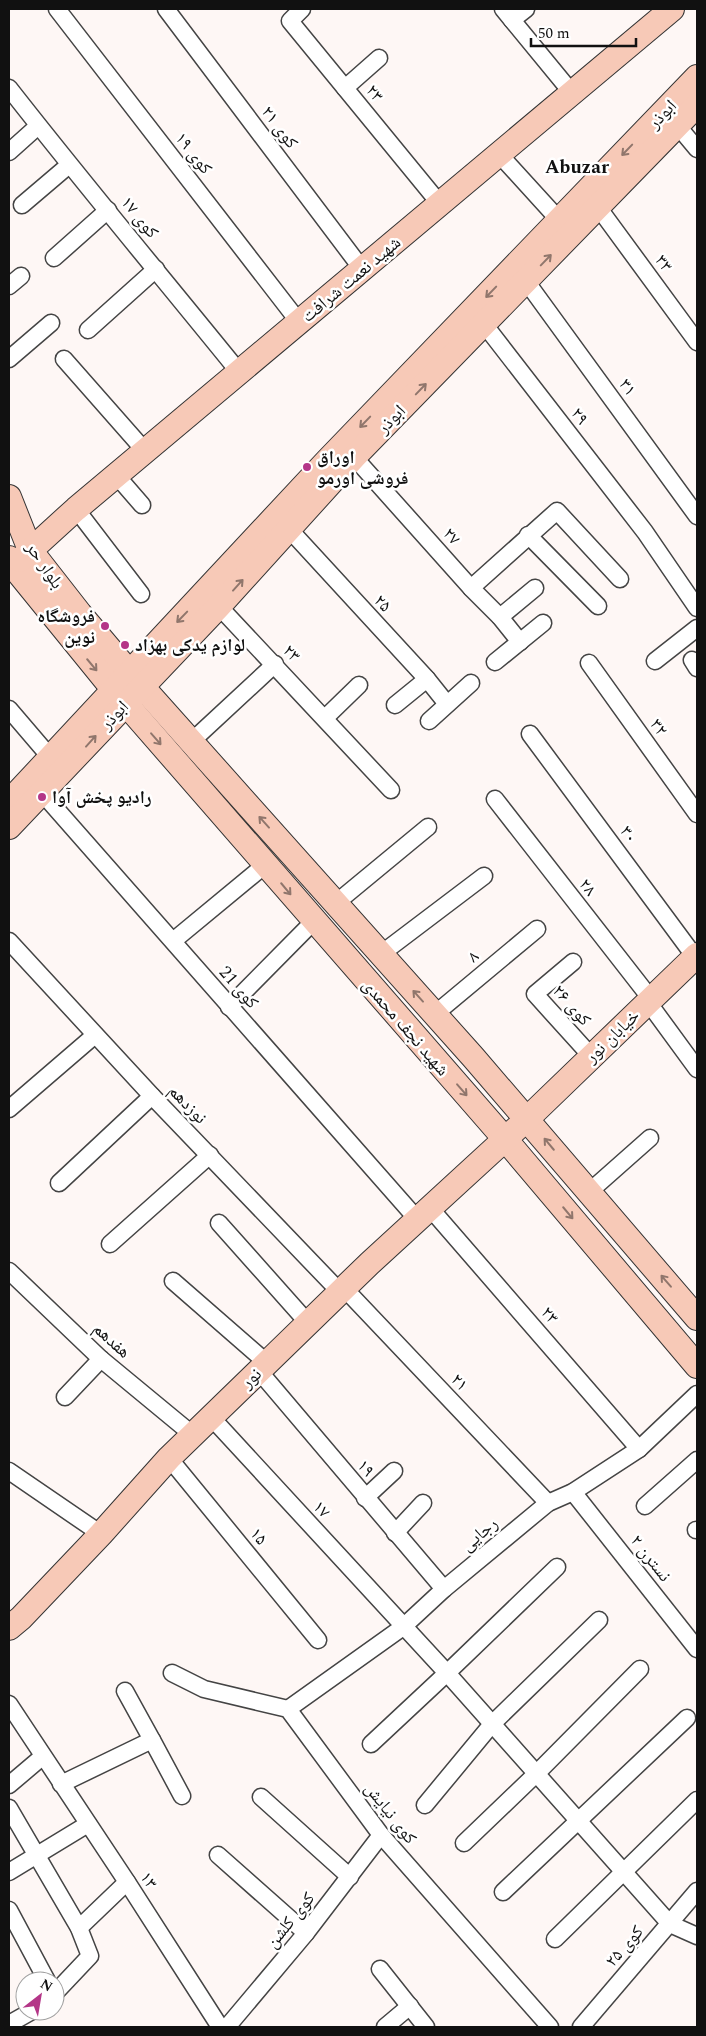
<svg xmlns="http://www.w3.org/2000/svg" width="706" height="2036" viewBox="0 0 706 2036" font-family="Spectral,'Noto Naskh Arabic',serif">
<rect width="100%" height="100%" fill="#fef7f5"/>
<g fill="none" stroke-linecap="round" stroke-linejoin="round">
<defs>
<g id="street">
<polyline points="57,9 299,322"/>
<polyline points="166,9 362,269"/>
<polyline points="302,9 290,21 440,204"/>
<polyline points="503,9 572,93"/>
<polyline points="512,20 526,9"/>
<path d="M9 88C84 184 162 277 239 372"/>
<polyline points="345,88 379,58"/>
<polyline points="677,125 697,149"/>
<polyline points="9,152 38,126"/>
<polyline points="499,154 560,221"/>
<polyline points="22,205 69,165"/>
<polyline points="598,207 697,342"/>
<polyline points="54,258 108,210"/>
<polyline points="526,281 697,516"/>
<polyline points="9,286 21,276"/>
<polyline points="484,324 645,532 697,608"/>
<polyline points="88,330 156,269"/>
<polyline points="9,359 51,323"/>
<polyline points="64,359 145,451"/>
<polyline points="354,457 471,588 500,617 520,642"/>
<polyline points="116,475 142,505"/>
<polyline points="76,509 141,594"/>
<polyline points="289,529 427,679 447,704"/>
<polyline points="528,535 598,606"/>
<polyline points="471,588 557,511 620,579"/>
<polyline points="212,599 391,790"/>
<polyline points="500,617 535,588"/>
<polyline points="692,660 697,668"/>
<polyline points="655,661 697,628"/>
<polyline points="495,662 543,623"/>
<polyline points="589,663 697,814"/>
<polyline points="395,705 427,679"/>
<polyline points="9,709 56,764"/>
<polyline points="325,718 359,685"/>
<polyline points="429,721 471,683"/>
<polyline points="530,734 695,957"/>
<polyline points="192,741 275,664"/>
<polyline points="36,786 417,1219"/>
<polyline points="495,799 651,999"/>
<polyline points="336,903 428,827"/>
<polyline points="9,941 152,1096 340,1292"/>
<polyline points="173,941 265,865"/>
<polyline points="381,954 484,876"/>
<polyline points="573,962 535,994 591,1056"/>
<polyline points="648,1002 697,1069"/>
<polyline points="229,1007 314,921"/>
<polyline points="435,1014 537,929"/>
<polyline points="9,1109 95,1035"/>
<polyline points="59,1183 152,1096"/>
<polyline points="589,1192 650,1138"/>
<polyline points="430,1208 639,1449"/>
<polyline points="219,1223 308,1323"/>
<polyline points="110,1244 210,1155"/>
<polyline points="9,1271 101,1359 193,1435"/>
<polyline points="173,1281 267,1363"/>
<polyline points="344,1288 548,1503"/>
<polyline points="259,1371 444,1589"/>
<polyline points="65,1397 101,1359"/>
<polyline points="211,1417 447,1673 670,1924 697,1936"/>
<polyline points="169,1458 318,1640"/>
<polyline points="9,1471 101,1534"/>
<polyline points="573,1492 697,1649"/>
<polyline points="365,1498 394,1471"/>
<polyline points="645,1506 697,1460"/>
<polyline points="696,1530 697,1530"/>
<polyline points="395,1533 423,1503"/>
<polyline points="172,1673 204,1689 288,1709 381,1835 550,2027"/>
<polyline points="125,1691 152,1740"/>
<polyline points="9,1704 127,1882 220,2027"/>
<polyline points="288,1709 403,1627 444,1589 548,1503 573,1492 639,1449 697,1394"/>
<polyline points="371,1744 447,1673 557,1567"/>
<polyline points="61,1784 152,1740 182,1796"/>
<polyline points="9,1785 42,1757"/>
<polyline points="261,1797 350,1877"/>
<polyline points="425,1805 492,1724 599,1620"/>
<polyline points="9,1808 79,1928 90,1956 55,1993"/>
<polyline points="464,1843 536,1774 640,1669"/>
<polyline points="218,1855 306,1933"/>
<polyline points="9,1872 88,1824"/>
<polyline points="503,1892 687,1718"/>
<polyline points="9,1910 47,1981"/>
<polyline points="79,1928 127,1882"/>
<polyline points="555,1939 697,1800"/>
<polyline points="380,1969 426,2027"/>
<polyline points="9,2024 32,2011"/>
<polyline points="227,2027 306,1933 381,1835"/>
<polyline points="385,2027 410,2006"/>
<polyline points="581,2027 697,1891"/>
</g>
<g id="secondary">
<polyline points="9,497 30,550 80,614 129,672 473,1057 697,1318"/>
<polyline points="9,558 13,566 113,689 505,1139 697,1366"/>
<polyline points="20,560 76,509 672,9"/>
<polyline points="9,802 327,461 697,77"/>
<polyline points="9,827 219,606 354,457 697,105"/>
<polyline points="9,1628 21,1618 101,1534 169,1458 370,1263 527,1119 697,955"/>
</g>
</defs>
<!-- street casing -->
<use href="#street" stroke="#444" stroke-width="19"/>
<!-- secondary casing -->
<use href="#secondary" stroke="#333" stroke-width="26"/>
<!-- street -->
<use href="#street" stroke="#fff" stroke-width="16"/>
<!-- secondary -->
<use href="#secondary" stroke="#f7c9b7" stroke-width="24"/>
</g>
<!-- one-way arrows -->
<defs><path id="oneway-shaft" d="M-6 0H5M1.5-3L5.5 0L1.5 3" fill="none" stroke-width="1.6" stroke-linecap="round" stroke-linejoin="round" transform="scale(1.25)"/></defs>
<g stroke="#90766c">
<use href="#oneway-shaft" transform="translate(627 150) rotate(134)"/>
<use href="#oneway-shaft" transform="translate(546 260) rotate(-46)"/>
<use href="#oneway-shaft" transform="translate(491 292) rotate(134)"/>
<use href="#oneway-shaft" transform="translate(421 389) rotate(-46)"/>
<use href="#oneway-shaft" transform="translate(365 422) rotate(134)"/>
<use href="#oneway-shaft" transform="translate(238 585) rotate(-48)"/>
<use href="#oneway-shaft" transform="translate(182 617) rotate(134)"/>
<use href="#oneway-shaft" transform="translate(92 665) rotate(50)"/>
<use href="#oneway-shaft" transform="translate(156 739) rotate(49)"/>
<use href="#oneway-shaft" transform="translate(91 741) rotate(-48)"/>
<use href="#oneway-shaft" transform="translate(264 822) rotate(-132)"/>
<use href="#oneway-shaft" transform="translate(286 889) rotate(50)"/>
<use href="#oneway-shaft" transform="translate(418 996) rotate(-132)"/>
<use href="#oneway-shaft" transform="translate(462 1090) rotate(49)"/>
<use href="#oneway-shaft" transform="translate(549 1144) rotate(-130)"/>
<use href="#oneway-shaft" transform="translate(568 1213) rotate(50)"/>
<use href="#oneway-shaft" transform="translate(666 1281) rotate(-131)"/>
</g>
<!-- markers -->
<g fill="#b43688" stroke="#fff" stroke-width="2">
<circle cx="307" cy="467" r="5"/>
<circle cx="105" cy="626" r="5"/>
<circle cx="125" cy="645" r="5"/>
<circle cx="42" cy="797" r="5"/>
</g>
<g text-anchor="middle" stroke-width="5" stroke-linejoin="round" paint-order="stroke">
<!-- street labels -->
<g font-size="18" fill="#111" stroke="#fff">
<text transform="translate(375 93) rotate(51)" y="6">۲۳</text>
<text transform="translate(662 114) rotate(-46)" y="6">ابوذر</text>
<text transform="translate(280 127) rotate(53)" y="6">کوی ۲۱</text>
<text transform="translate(194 153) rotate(52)" y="6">کوی ۱۹</text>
<text transform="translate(140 217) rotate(51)" y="6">کوی ۱۷</text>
<text transform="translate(664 263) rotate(54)" y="6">۳۳</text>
<text transform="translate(351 279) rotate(-40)" y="6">شهید نعمت شرافت</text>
<text transform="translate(628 387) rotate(54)" y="6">۳۱</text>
<text transform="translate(580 416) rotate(52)" y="6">۲۹</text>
<text transform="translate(391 419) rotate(-46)" y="6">ابوذر</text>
<text transform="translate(452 536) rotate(48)" y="6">۲۷</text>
<text transform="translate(45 565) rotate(56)" y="6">بلوار حر</text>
<text transform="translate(383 603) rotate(47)" y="6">۲۵</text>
<text transform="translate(292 653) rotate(47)" y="6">۲۳</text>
<text transform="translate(114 715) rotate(-47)" y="6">ابوذر</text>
<text transform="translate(659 727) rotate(54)" y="6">۳۲</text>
<text transform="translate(629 834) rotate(54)" y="6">۳۰</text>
<text transform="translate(588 887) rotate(52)" y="6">۲۸</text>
<text transform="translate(473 956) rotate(-40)" y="6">۸</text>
<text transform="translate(239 987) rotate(49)" y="6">کوی 21</text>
<text transform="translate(572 1005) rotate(49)" y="6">کوی ۲۶</text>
<text transform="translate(406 1027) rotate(49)" y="6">شهید نجف محمدی</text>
<text transform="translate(612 1036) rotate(-44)" y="6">خیابان نور</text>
<text transform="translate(188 1104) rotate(46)" y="6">نوزدهم</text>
<text transform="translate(550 1315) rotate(49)" y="6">۲۳</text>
<text transform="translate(112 1340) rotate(42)" y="6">هفدهم</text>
<text transform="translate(251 1378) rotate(-44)" y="6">نور</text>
<text transform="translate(460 1382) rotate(47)" y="6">۲۱</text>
<text transform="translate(366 1468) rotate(50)" y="6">۱۹</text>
<text transform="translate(322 1509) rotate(47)" y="6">۱۷</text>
<text transform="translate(479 1534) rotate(-40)" y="6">رجایی</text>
<text transform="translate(259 1536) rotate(51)" y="6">۱۵</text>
<text transform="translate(651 1558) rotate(52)" y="6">نسترن ۲</text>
<text transform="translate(391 1813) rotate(52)" y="6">کوی نیایش</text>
<text transform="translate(149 1880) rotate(57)" y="6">۱۳</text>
<text transform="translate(290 1920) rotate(-51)" y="6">کوی کلشن</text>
<text transform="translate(624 1946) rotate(-49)" y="6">کوی ۲۵</text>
</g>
<!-- poi labels -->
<g font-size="18" font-weight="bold" fill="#111" stroke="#fff" text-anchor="start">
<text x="317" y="463">اوراق<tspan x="317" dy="21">فروشی اورمو</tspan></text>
<text x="95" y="622" text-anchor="end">فروشگاه<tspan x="95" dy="21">نوین</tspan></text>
<text x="135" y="651">لوازم یدکی بهزاد</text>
<text x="52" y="803">رادیو پخش آوا</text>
</g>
<!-- neighbourhood labels -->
<g font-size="19" font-weight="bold" fill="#111" stroke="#fff">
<text x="577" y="173">Abuzar</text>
</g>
</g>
<!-- border -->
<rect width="706" height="2036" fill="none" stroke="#111111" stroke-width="20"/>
<!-- north arrow -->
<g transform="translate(40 1996) rotate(31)"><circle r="24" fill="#ffffff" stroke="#a0a0a0"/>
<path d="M0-4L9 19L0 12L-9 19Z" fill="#b43688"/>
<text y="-8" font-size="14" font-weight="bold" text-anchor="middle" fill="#111111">N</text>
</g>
<!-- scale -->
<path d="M531 38v8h105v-8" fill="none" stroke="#111111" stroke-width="2.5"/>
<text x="538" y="38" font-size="15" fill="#111111" stroke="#ffffff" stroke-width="4" paint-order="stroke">50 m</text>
</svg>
